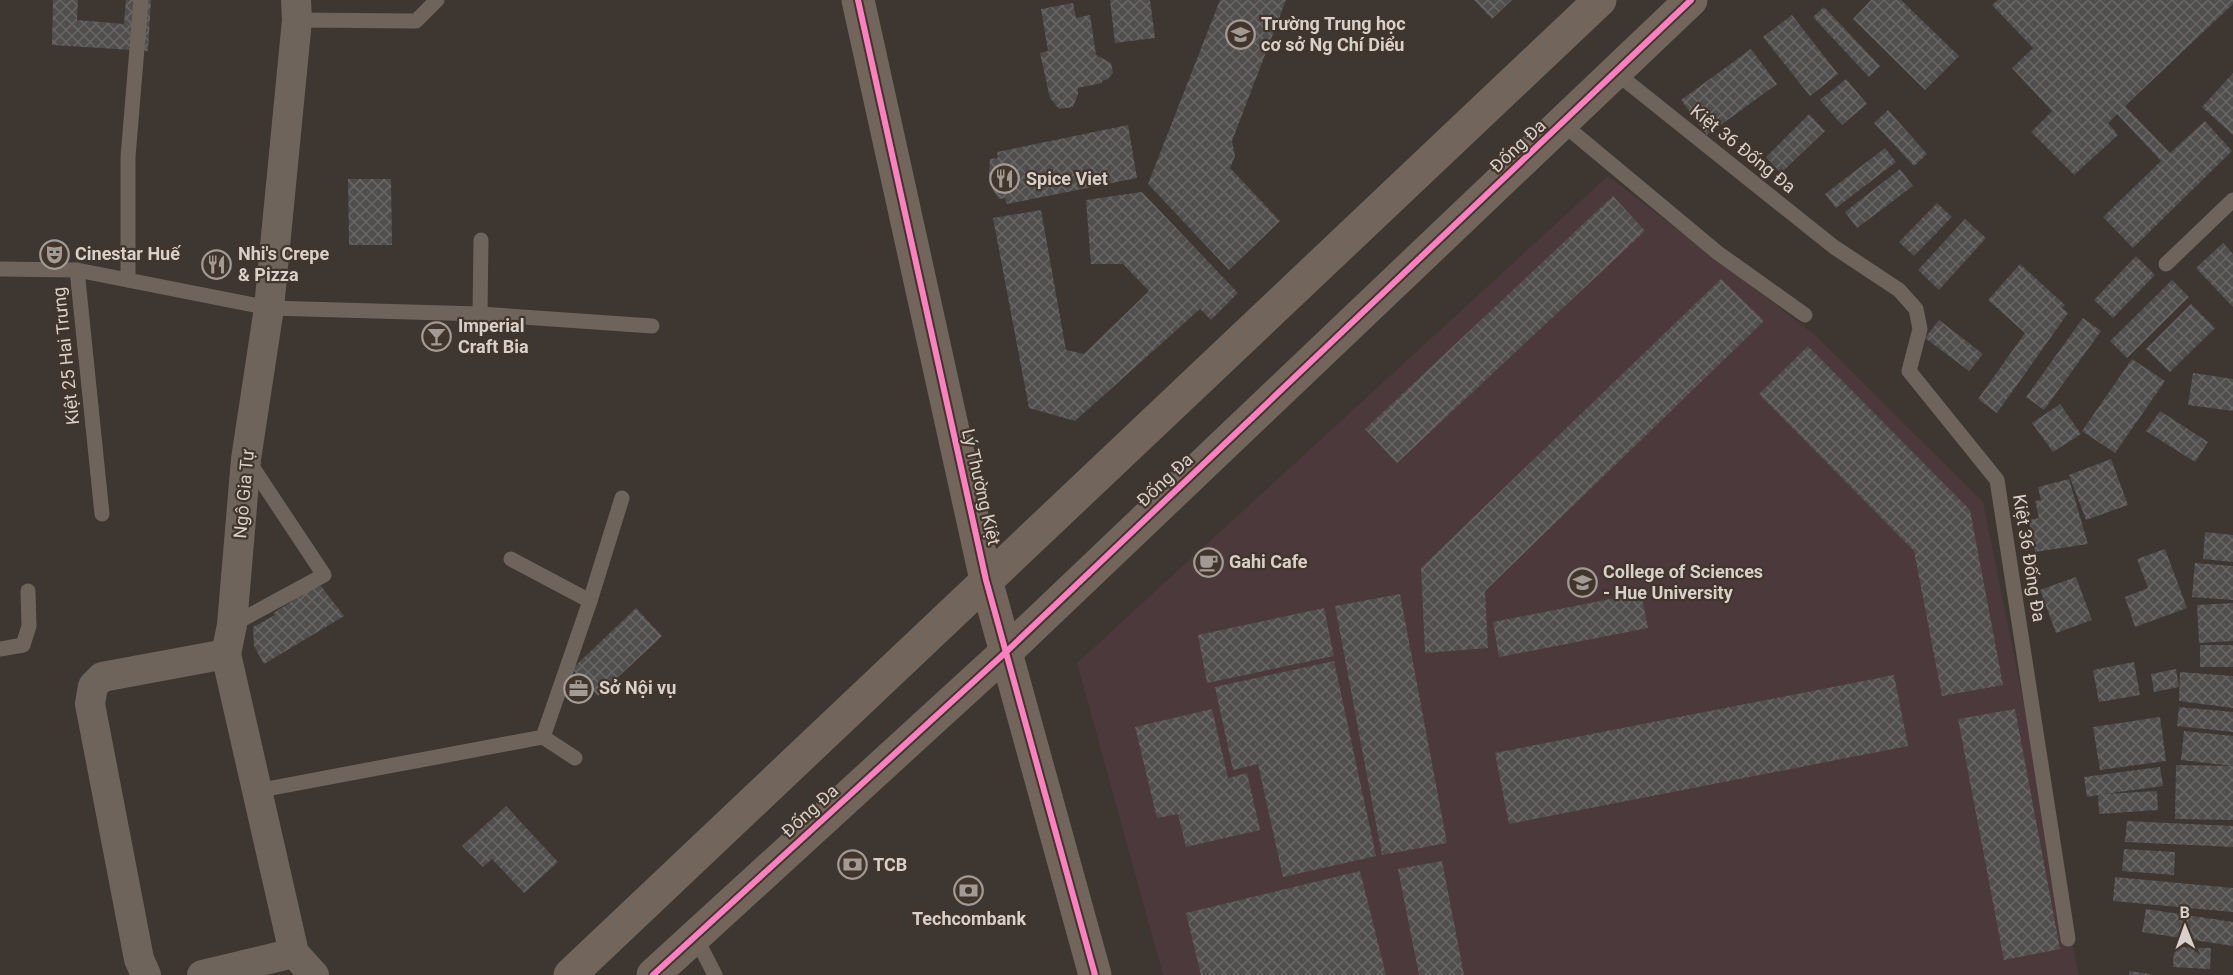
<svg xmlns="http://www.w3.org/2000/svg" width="2233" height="975" viewBox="0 0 2233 975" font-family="Roboto,sans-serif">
<defs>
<pattern id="building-cross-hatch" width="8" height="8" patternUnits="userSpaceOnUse" patternTransform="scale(1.5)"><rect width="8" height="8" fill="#514e4e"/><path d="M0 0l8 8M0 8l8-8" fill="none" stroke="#696666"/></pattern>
</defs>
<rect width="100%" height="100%" fill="#3d3631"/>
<!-- education -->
<polygon fill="#4c393b" points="1608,176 1815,335 1983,502 2079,975 1163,975 1077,663"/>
<!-- building -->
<g fill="url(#building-cross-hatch)">
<polygon points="53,0 78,0 77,20 124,24 126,0 151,0 148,51 52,45"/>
<polygon points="1110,0 1150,0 1155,38 1115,43"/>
<polygon points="1220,0 1286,0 1232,141 1235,156 1230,168 1280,221 1229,270 1148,184"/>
<polygon points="1474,0 1512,0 1492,19"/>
<polygon points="1871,0 1901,0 1959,56 1925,90 1853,19"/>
<polygon points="1998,0 2233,0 2233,4 2125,106 2170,153 2205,121 2232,151 2133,248 2103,217 2161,161 2117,114 2108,123 2118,135 2074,175 2031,132 2052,111 2012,68 2033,48 1992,5"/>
<polygon points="1073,3 1076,18 1090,15 1096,55 1111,63 1113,73 1108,79 1102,81 1102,83 1078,88 1078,94 1073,107 1059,109 1050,98 1040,53 1048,51 1041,9"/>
<polygon points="1824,7 1880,66 1869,77 1813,17"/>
<polygon points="1792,15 1838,74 1810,96 1763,37"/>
<polygon points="1751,49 1777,84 1707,135 1681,100"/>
<polygon points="2233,73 2233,135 2202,107"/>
<polygon points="1846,79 1867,104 1842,125 1820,100"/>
<polygon points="1888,110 1927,154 1914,166 1874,123"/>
<polygon points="1809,114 1825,131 1781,173 1766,157"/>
<polygon points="1128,125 1137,178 1007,204 1005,198 999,199 993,190 989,175 990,159 998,158 997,152"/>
<polygon points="1885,148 1896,162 1836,208 1825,194"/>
<polygon points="1900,169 1913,186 1857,228 1845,212"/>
<polygon points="348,179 391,179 392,245 349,245"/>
<polygon points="1142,192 1238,293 1211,320 1200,309 1075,421 1029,408 993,218 1041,210 1066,350 1084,354 1149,291 1123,264 1091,264 1086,200"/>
<polygon points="1613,196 1645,231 1397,463 1365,429"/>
<polygon points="1937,203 1952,217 1914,256 1899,242"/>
<polygon points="1965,219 1986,238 1939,290 1918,270"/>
<polygon points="2223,243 2233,254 2233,307 2196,268"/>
<polygon points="2136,256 2155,275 2113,318 2094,300"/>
<polygon points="2020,264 2065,305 2062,308 2068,313 1997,413 1978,399 2025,333 1988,300"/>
<polygon points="1721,279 1764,321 1485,591 1488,648 1425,653 1421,568"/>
<polygon points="2172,280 2189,297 2127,358 2110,341"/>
<polygon points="2191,304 2215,328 2170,372 2146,349"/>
<polygon points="2083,318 2101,331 2044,410 2026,397"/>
<polygon points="1939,320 1983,354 1969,371 1925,338"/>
<polygon points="1808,346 1970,510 2003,685 1942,696 1914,551 1759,394"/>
<polygon points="2132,359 2165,381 2115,453 2082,431"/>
<polygon points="2193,373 2233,379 2233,411 2188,405"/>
<polygon points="2060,404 2081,434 2053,452 2032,423"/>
<polygon points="2160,411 2208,442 2195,462 2146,431"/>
<polygon points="2111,459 2128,505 2086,520 2069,475"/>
<polygon points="2069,479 2088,544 2035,552 2029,520 2039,518 2035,501 2041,500 2038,487"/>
<polygon points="2205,532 2233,535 2233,562 2203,559"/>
<polygon points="2165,549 2187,608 2135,627 2125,597 2148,588 2137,559"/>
<polygon points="2195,563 2233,566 2233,600 2192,597"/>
<polygon points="2076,577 2092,620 2056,633 2040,590"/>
<polygon points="317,586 321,586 344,616 264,664 254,646 253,627 275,615 274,613 312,588"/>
<polygon points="1641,593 1648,628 1499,657 1493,622"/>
<polygon points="1400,594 1447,843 1382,855 1335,606"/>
<polygon points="2233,603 2233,641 2199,643 2197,605"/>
<polygon points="636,608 662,636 598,696 572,669"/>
<polygon points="1324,608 1334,656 1207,683 1198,635"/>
<rect x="2200" y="645" width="33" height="22"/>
<polygon points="1334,661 1376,856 1283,877 1258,764 1233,770 1215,687"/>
<polygon points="2134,662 2140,695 2099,702 2093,670"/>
<polygon points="2176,669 2179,687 2154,692 2151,674"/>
<polygon points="2180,672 2233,676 2233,708 2179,701"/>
<polygon points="1894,675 1908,746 1509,824 1495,753"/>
<polygon points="2179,707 2233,712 2233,732 2177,726"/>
<polygon points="1212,709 1228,778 1247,773 1260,830 1186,847 1178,814 1157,818 1135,727"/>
<polygon points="2015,709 2060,949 2004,960 1958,719"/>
<polygon points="2160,717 2166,761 2100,770 2093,727"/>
<polygon points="2184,731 2233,736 2233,766 2181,760"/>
<polygon points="2176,765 2233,766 2233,820 2175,819"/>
<polygon points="2160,767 2163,786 2104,794 2157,791 2158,810 2099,814 2098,795 2087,797 2084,777"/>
<polygon points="506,806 558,862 524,893 492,859 483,867 462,846"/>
<polygon points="2127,821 2233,826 2233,847 2125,842"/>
<polygon points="2124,849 2175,852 2174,875 2122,871"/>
<polygon points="1442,861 1464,975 1419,975 1398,869"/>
<polygon points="1360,871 1386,975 1201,975 1186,913"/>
<polygon points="2115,877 2233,888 2233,912 2113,901"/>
<polygon points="2146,909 2233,922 2233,946 2142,932"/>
<polygon points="2174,947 2211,948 2210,969 2173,967"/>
<polygon points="2129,971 2150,974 2150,975 2129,975"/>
</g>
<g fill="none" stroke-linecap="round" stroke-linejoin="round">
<!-- lane -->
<g stroke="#6e645c" stroke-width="15">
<polyline points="297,20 416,21 437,0"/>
<polyline points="1615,72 1834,247 1899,290 1916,309 1920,329 1909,371 1997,480 2068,939"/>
<polyline points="1563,124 1718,253 1805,315"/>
<polyline points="2166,264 2233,200"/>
<polyline points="0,269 77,270 269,308 480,314 652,326"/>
<polyline points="77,270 102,514"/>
<polyline points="128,280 128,157 141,0"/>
<polyline points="480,314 481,240"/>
<polyline points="511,559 590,601"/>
<polyline points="232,625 324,575 249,462"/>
<polyline points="0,649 23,645 29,626 28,591"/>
<polyline points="543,737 575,758"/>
<polyline points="256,791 543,737 590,601 622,498"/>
<polyline points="695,936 715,975"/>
</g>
<!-- street -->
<g stroke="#6e645c" stroke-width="30">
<polyline points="296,0 297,20 269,308 246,459 232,625 226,654 294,953 314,975"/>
<polyline points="146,975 139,959 90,704 93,686 102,677 226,654"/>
<polyline points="202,975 294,953"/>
</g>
<!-- secondary -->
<g stroke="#72665c" stroke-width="33">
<polyline points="858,0 986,580 1095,975"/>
<polyline points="570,975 1600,0"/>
<polyline points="653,975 1006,652 1691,0"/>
</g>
<defs>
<g id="cycleway">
<polyline points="858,0 986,580 1095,975"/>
<polyline points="653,975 1006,652 1691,0"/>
</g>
</defs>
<!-- cycleway casing -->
<use href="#cycleway" stroke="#42352c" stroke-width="10"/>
<!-- cycleway -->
<use href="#cycleway" stroke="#ff80c0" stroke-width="6"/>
</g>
<!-- icons -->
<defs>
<symbol id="school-ring" viewBox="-11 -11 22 22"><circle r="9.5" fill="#42352c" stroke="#a29a94" stroke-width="1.5"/><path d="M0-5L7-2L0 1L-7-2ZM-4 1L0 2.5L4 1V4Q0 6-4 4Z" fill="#a29a94"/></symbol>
<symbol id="restaurant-ring" viewBox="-11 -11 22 22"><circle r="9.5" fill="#42352c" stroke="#a29a94" stroke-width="1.5"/><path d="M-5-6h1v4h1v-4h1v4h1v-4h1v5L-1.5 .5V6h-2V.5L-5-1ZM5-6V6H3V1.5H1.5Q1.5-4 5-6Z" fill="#a29a94"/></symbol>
<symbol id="theatre-ring" viewBox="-11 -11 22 22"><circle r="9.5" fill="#42352c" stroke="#a29a94" stroke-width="1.5"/><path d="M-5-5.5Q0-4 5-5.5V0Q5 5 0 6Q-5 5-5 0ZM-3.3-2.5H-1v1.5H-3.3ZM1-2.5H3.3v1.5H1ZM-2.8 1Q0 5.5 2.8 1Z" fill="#a29a94"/></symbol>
<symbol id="bar-ring" viewBox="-11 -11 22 22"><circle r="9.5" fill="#42352c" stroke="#a29a94" stroke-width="1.5"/><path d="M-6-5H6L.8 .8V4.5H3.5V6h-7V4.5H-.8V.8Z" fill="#a29a94"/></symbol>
<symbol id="cafe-ring" viewBox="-11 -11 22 22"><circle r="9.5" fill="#42352c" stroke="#a29a94" stroke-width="1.5"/><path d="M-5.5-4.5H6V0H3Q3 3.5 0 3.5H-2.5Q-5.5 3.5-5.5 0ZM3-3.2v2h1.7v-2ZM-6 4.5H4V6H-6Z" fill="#a29a94"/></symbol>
<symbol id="university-ring" viewBox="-11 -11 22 22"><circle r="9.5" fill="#42352c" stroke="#a29a94" stroke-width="1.5"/><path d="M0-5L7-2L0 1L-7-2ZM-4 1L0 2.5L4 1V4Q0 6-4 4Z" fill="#a29a94"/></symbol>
<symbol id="office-ring" viewBox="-11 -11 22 22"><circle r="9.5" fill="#42352c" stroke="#a29a94" stroke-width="1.5"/><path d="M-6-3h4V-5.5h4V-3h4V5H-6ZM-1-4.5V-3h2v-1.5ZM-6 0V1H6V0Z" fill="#a29a94"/></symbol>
<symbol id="bank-ring" viewBox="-11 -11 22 22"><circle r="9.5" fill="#42352c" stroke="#a29a94" stroke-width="1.5"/><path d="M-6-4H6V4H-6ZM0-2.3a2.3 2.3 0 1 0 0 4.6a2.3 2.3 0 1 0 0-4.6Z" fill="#a29a94"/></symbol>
</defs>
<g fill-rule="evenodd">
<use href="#school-ring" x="1224" y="18" width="33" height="33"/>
<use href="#restaurant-ring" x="988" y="162" width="33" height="33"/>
<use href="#theatre-ring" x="38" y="238" width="33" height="33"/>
<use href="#restaurant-ring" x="200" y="248" width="33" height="33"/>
<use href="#bar-ring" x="420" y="320" width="33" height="33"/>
<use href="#cafe-ring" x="1192" y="546" width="33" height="33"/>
<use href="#university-ring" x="1566" y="566" width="33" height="33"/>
<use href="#office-ring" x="562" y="672" width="33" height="33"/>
<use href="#bank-ring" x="836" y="848" width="33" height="33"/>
<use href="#bank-ring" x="952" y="874" width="33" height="33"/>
</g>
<g text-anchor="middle" stroke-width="4.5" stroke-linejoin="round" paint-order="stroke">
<!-- poi labels -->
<g font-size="18" font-weight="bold" fill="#d8d0ca" stroke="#42352c" text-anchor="start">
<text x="1261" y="30">Trường Trung học<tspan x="1261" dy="21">cơ sở Ng Chí Diểu</tspan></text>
<text x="1026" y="185">Spice Viet</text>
<text x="75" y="260">Cinestar Huế</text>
<text x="238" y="260">Nhi's Crepe<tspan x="238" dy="21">&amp; Pizza</tspan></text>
<text x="458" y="332">Imperial<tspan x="458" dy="21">Craft Bia</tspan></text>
<text x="1229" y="568">Gahi Cafe</text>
<text x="1603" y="578">College of Sciences<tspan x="1603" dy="21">- Hue University</tspan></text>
<text x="599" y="694">Sở Nội vụ</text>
<text x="873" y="871">TCB</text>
<text x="969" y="925" text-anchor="middle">Techcombank</text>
</g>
<!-- street labels -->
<g font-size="18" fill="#d8d0ca" stroke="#42352c">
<text transform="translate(1518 146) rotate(-43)" y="6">Đống Đa</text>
<text transform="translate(1743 149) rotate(39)" y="6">Kiệt 36 Đống Đa</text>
<text transform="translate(66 356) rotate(-96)" y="6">Kiệt 25 Hai Trưng</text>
<text transform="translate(1165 480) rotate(-43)" y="6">Đống Đa</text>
<text transform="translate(981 487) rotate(77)" y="6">Lý Thường Kiệt</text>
<text transform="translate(244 494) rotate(-85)" y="6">Ngô Gia Tự</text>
<text transform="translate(2029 558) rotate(81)" y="6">Kiệt 36 Đống Đa</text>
<text transform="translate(810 811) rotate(-42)" y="6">Đống Đa</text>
</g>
</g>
<!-- north arrow -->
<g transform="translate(2185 927) rotate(359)" stroke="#42352c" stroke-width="4.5" paint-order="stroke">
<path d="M0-4.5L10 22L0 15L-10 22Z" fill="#d8d0ca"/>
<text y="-9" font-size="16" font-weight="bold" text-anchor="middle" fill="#d8d0ca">B</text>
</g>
</svg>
